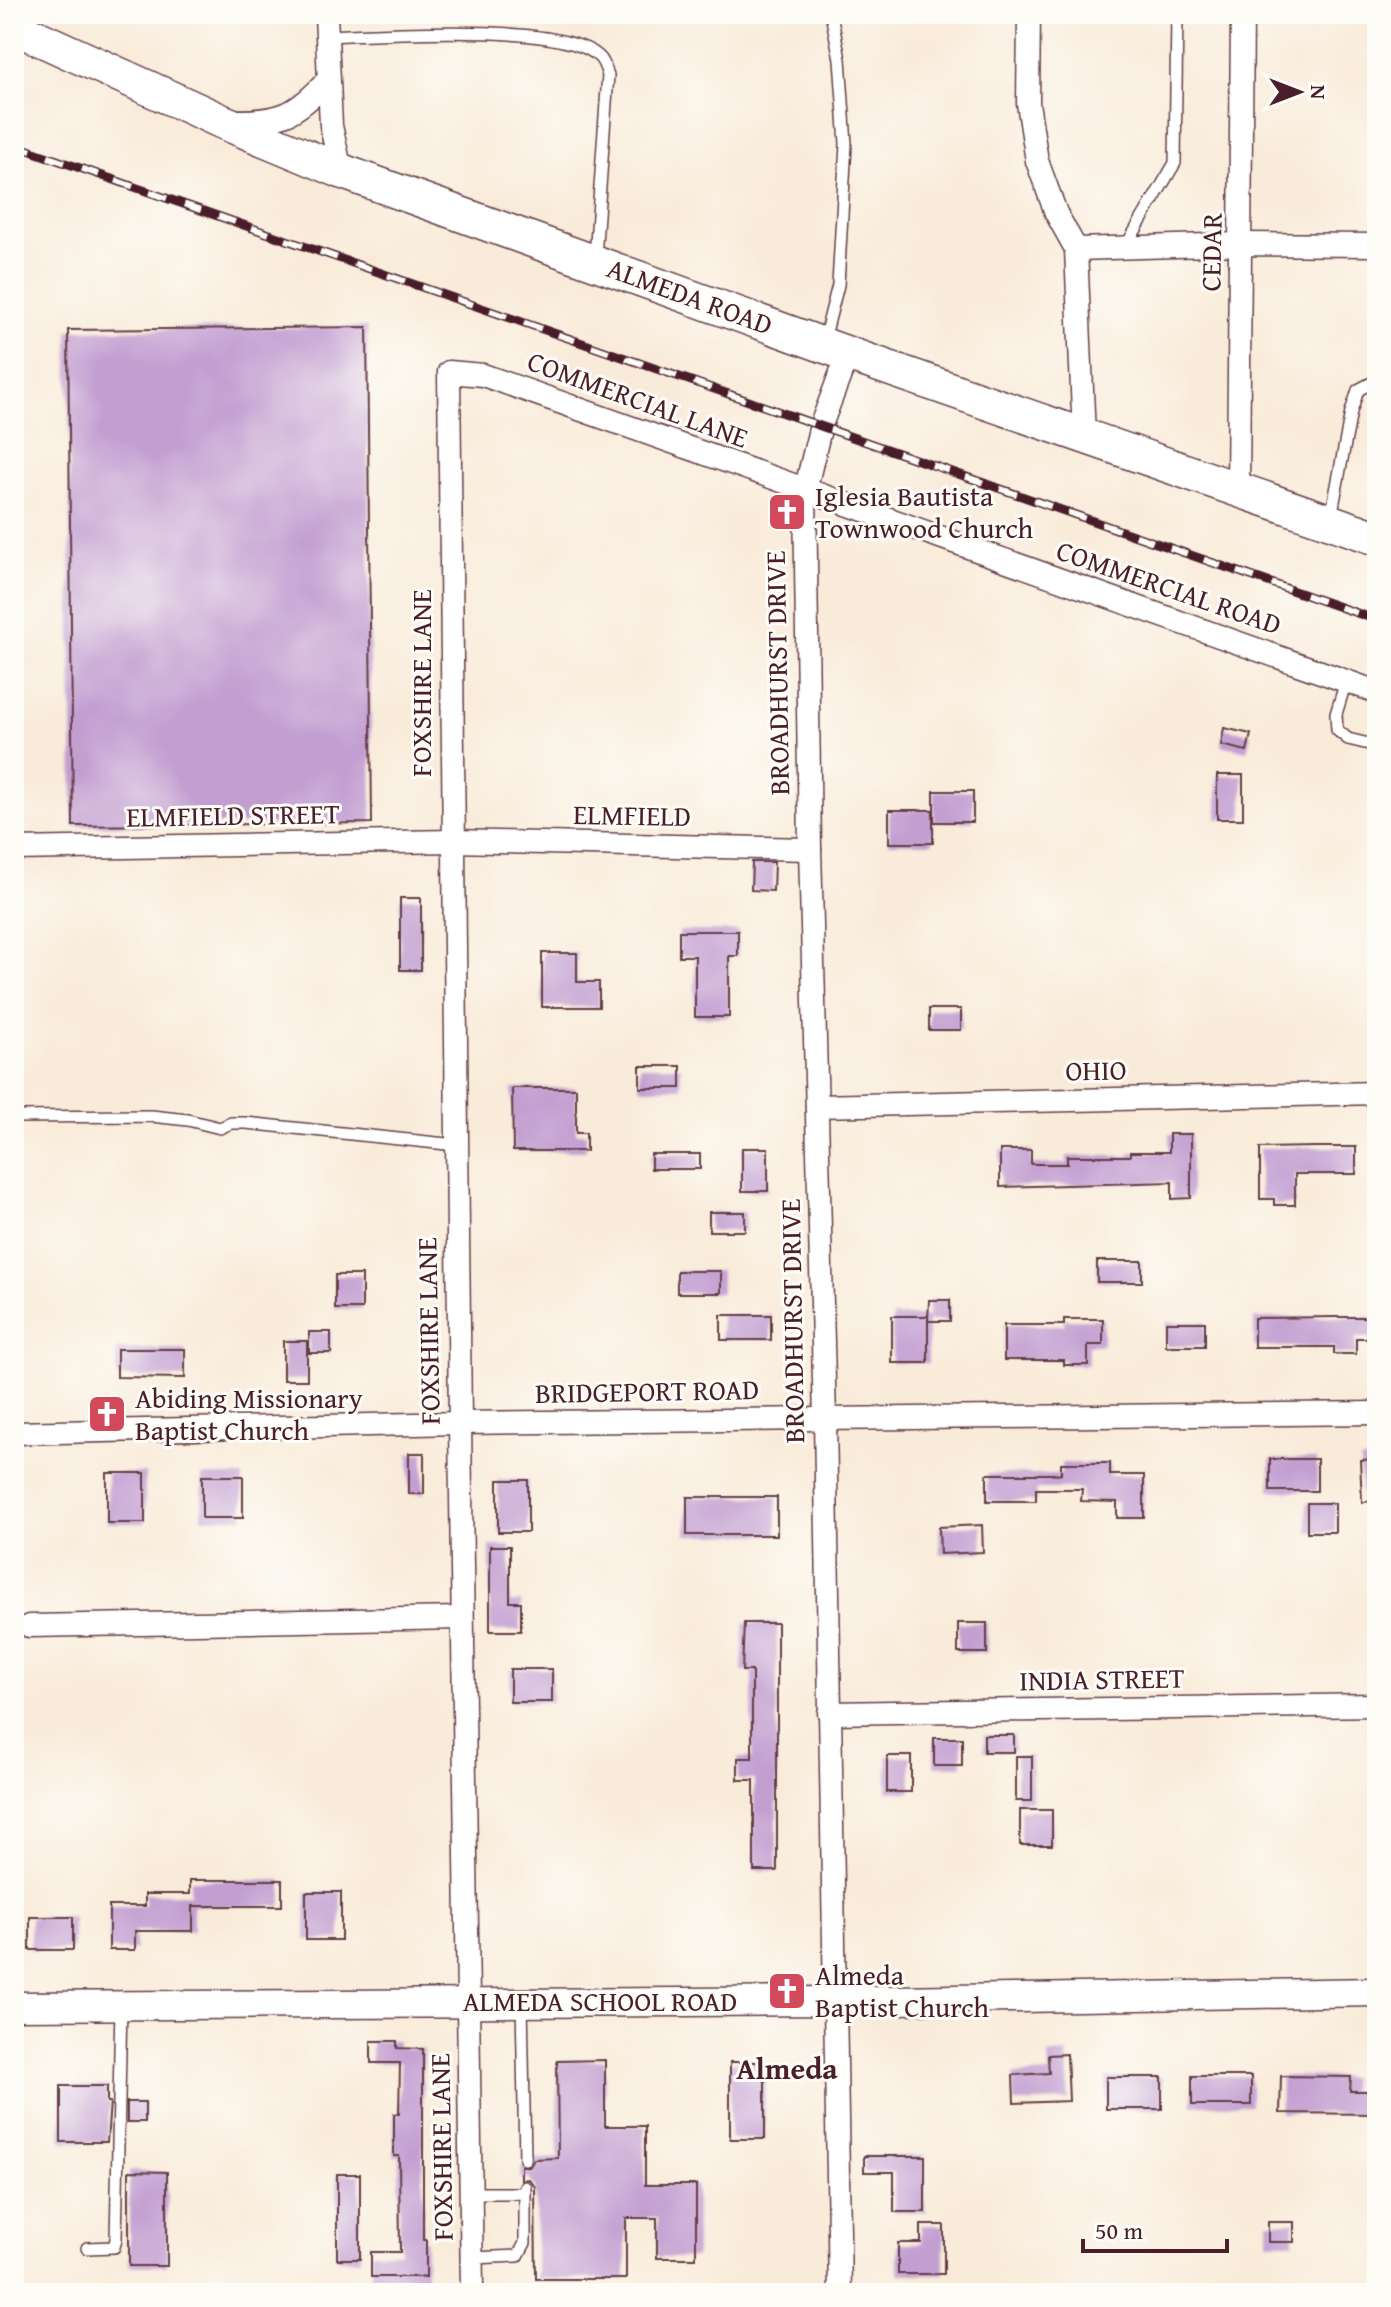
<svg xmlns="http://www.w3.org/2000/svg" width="1391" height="2307" viewBox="0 0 1391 2307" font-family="'Gentium Book Plus',serif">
<rect width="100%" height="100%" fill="#fdfcf7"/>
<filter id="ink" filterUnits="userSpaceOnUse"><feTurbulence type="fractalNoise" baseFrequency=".0125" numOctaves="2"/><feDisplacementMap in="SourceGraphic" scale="16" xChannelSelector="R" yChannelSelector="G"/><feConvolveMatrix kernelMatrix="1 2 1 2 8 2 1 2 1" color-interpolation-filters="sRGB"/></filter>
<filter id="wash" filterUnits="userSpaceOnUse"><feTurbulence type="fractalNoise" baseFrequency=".006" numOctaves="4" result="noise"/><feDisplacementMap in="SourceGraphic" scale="32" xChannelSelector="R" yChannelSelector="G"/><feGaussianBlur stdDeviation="1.8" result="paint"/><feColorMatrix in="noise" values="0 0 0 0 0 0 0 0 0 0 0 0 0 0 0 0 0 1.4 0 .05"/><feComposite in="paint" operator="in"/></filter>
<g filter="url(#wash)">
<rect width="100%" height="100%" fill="#f9ebd9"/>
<g id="blocks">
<!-- building -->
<g fill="#c39fd1">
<polygon points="367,327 372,823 73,826 68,330"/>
<polygon points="1224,728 1251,734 1247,751 1221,745"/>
<rect x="1217" y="775" width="26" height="44"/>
<rect x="934" y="791" width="39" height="31"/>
<rect x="889" y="810" width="44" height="33"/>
<polygon points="752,862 774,862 773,891 751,890"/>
<rect x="400" y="898" width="21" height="72"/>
<polygon points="679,931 738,931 738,956 729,956 729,1017 695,1017 695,956 679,956"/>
<polygon points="542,953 577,953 577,982 599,982 599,1007 542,1007"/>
<rect x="929" y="1009" width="32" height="21"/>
<rect x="640" y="1066" width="41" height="22"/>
<polygon points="512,1088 576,1088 576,1133 586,1133 586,1151 513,1151"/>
<polygon points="1169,1134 1191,1134 1191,1198 1172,1199 1172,1182 1000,1187 1000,1150 1031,1150 1031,1164 1067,1164 1067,1156 1130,1156 1130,1152 1169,1152"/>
<polygon points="1316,1147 1356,1147 1356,1174 1295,1174 1295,1205 1274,1205 1274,1199 1260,1199 1260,1148"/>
<rect x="742" y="1148" width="26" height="43"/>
<rect x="651" y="1154" width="49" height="15"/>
<rect x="709" y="1212" width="36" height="19"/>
<rect x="1097" y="1261" width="45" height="21"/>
<rect x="677" y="1271" width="44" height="22"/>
<rect x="335" y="1275" width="27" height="34"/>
<polygon points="929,1300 950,1300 950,1321 928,1321"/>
<rect x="721" y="1315" width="50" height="25"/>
<rect x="892" y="1316" width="36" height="47"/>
<polygon points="1334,1317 1375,1317 1375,1338 1356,1338 1356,1354 1334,1354 1334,1347 1254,1347 1254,1318"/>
<polygon points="1064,1319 1103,1319 1103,1345 1088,1345 1088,1365 1064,1365 1064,1360 1004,1360 1004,1325 1064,1325"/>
<rect x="1166" y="1322" width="39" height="24"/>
<rect x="309" y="1332" width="22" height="21"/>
<rect x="283" y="1341" width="24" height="39"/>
<polygon points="117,1349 185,1349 185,1378 117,1377"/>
<rect x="409" y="1453" width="15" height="41"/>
<rect x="1270" y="1459" width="47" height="32"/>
<polygon points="1377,1459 1377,1501 1362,1502 1360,1460"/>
<polygon points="1061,1463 1110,1463 1110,1475 1144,1475 1144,1518 1117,1518 1117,1502 1081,1501 1082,1489 1036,1489 1036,1501 987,1501 987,1474 1061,1474"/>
<rect x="107" y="1473" width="38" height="50"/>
<rect x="202" y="1476" width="41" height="42"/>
<rect x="498" y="1480" width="30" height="52"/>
<rect x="687" y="1497" width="90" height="38"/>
<rect x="1307" y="1503" width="28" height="29"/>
<polygon points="982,1525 983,1552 940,1554 939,1527"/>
<polygon points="490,1546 510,1546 510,1602 521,1602 521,1631 490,1631"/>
<polygon points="744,1623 777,1623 777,1871 754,1871 754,1780 738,1780 738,1758 752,1758 752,1671 742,1671"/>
<rect x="958" y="1623" width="29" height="30"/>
<rect x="510" y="1669" width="42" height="33"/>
<rect x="984" y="1735" width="30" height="17"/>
<rect x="934" y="1738" width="28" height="28"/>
<rect x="887" y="1756" width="24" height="36"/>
<rect x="1016" y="1756" width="16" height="45"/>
<rect x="1020" y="1810" width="32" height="35"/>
<polygon points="190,1880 282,1880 282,1906 193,1906 193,1931 135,1931 135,1950 109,1950 109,1906 145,1906 145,1894 190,1894"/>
<rect x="306" y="1892" width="35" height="48"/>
<rect x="30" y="1917" width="43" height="33"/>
<polygon points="371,2041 397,2041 397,2048 423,2049 423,2240 426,2240 426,2277 371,2277 371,2252 400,2252 399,2156 394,2156 394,2114 399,2114 400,2063 371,2063"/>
<polygon points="1067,2054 1069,2101 1014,2103 1013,2075 1049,2073 1048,2055"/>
<polygon points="605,2060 605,2126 645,2126 645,2185 696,2185 696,2258 657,2258 657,2218 626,2218 626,2279 536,2279 535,2187 529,2179 521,2180 521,2166 530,2166 534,2159 558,2158 557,2061"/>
<rect x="730" y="2062" width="35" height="77"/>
<rect x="1192" y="2076" width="59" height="29"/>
<polygon points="1281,2076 1351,2077 1350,2091 1377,2091 1377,2114 1280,2113"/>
<rect x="1106" y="2077" width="56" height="32"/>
<polygon points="61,2086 107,2086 107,2102 110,2102 107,2142 61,2142"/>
<rect x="127" y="2102" width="18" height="20"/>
<polygon points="864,2156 925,2156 925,2212 894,2212 894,2172 864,2172"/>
<polygon points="129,2171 167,2172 167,2266 129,2266"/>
<rect x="337" y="2174" width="23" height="85"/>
<rect x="1268" y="2222" width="26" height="20"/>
<polygon points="921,2225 944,2225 944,2274 898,2274 898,2243 921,2243"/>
</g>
</g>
</g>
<g filter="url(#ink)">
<use href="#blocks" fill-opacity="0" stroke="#643e45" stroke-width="2"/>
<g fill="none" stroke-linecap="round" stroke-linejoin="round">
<defs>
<g id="service">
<path d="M326 36C377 34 568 21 600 58 604 62 606 70 608 75L595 257"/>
<polyline points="1126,246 1175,163 1177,14"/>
<polyline points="824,340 838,285 846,144 840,59 831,14"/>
<polyline points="1331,517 1351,412 1358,390 1377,380"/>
<polyline points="1346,681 1336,714 1337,730 1348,739 1377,746"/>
<polyline points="14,1117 151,1116 188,1120 220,1128 231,1123 246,1123 456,1145"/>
<polyline points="522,2002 525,2159"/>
<polyline points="471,2193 524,2193"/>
<polyline points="87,2248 114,2247 116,2239 121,2005"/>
<polyline points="472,2258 518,2256 525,2243 525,2187"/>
</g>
<g id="minor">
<polyline points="326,14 331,126 341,171"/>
<polyline points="1029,14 1028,103 1037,161 1056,213 1076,249 1084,437"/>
<path d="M234 121C280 121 295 116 327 81"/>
<polyline points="1076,249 1242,244 1377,245"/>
<polyline points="1238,491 1242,14"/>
<polyline points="14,849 453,841 810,849"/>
<polyline points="817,1106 1377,1093"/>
<polyline points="14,1433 460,1423 1377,1413"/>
<polyline points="29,1626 462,1618"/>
<polyline points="829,1713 1377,1705"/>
<polyline points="472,2289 460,1423 449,372 483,375 1377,692"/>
<polyline points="840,2293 825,1419 810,849 805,491 821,425 848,354"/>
</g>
<polyline id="tertiary" points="14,2006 835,2001 1377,1992"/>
<polyline id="primary" points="14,27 221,121 341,171 848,354 1377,538"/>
</defs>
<!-- service casing -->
<use href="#service" stroke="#643e45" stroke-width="14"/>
<!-- minor casing -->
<use href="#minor" stroke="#643e45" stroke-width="25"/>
<!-- tertiary casing -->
<use href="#tertiary" stroke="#643e45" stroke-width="31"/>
<!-- primary casing -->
<use href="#primary" stroke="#643e45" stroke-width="37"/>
<!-- service -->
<use href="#service" stroke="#fff" stroke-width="11"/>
<!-- minor -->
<use href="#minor" stroke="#fff" stroke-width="22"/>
<!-- tertiary -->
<use href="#tertiary" stroke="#fff" stroke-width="28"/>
<!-- primary -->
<use href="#primary" stroke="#fff" stroke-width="34"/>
<defs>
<polyline id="rail" points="14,145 1377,620"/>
</defs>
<!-- rail casing -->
<use href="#rail" stroke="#4a1f2b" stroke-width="9"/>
<!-- rail -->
<use href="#rail" stroke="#fdfcf7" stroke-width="6" stroke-dasharray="18" stroke-linecap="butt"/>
</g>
</g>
<!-- icons -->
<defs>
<symbol id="church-square" viewBox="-11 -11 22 22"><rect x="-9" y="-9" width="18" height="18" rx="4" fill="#d1495b" stroke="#fdfcf7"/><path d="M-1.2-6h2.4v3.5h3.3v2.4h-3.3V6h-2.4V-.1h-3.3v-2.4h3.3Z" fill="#fff"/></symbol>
</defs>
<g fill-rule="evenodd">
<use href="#church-square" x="765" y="490" width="44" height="44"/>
<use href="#church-square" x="85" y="1392" width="44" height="44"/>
<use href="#church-square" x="765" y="1969" width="44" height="44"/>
</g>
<g text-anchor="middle" stroke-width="6" stroke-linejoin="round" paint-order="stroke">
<!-- street labels -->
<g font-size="28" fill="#4a1f2b" stroke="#fdfcf7">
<text transform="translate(1211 252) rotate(-89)" y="10">CEDAR</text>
<text transform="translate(690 296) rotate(20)" y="10">ALMEDA ROAD</text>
<text transform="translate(638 399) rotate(20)" y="10">COMMERCIAL LANE</text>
<text transform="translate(1169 587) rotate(19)" y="10">COMMERCIAL ROAD</text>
<text transform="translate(777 673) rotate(-91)" y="10">BROADHURST DRIVE</text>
<text transform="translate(421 683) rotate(-90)" y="10">FOXSHIRE LANE</text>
<text transform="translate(233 815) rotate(-1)" y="10">ELMFIELD STREET</text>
<text transform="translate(632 815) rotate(1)" y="10">ELMFIELD</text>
<text transform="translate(1096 1070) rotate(-1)" y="10">OHIO</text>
<text transform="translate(792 1321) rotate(-91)" y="10">BROADHURST DRIVE</text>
<text transform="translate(428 1331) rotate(-91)" y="10">FOXSHIRE LANE</text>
<text transform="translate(647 1391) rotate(-1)" y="10">BRIDGEPORT ROAD</text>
<text transform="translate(1102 1679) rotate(-1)" y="10">INDIA STREET</text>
<text x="600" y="2011">ALMEDA SCHOOL ROAD</text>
<text transform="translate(441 2147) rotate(-91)" y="10">FOXSHIRE LANE</text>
</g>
<!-- poi labels -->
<g font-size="28" fill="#4a1f2b" stroke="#fdfcf7" text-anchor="start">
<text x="815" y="506">Iglesia Bautista<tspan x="815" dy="32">Townwood Church</tspan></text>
<text x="135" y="1408">Abiding Missionary<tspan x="135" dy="32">Baptist Church</tspan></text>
<text x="815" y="1985">Almeda<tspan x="815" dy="32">Baptist Church</tspan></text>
</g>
<!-- neighbourhood labels -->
<g font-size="30" font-weight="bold" fill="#4a1f2b" stroke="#fdfcf7">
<text x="787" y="2079">Almeda</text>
</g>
</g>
<!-- margin -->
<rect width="1391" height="2307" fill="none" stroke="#fdfcf7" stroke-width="48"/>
<!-- north arrow -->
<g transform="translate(1299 92) rotate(90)" stroke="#fdfcf7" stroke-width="6" paint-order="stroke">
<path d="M0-6L14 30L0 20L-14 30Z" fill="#4a1f2b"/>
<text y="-12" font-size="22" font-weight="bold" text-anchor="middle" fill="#4a1f2b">N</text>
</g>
<!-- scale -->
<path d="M1083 2239v12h144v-12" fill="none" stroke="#4a1f2b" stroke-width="4"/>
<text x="1095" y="2239" font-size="24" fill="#4a1f2b" stroke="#fdfcf7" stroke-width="6" paint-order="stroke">50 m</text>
</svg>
